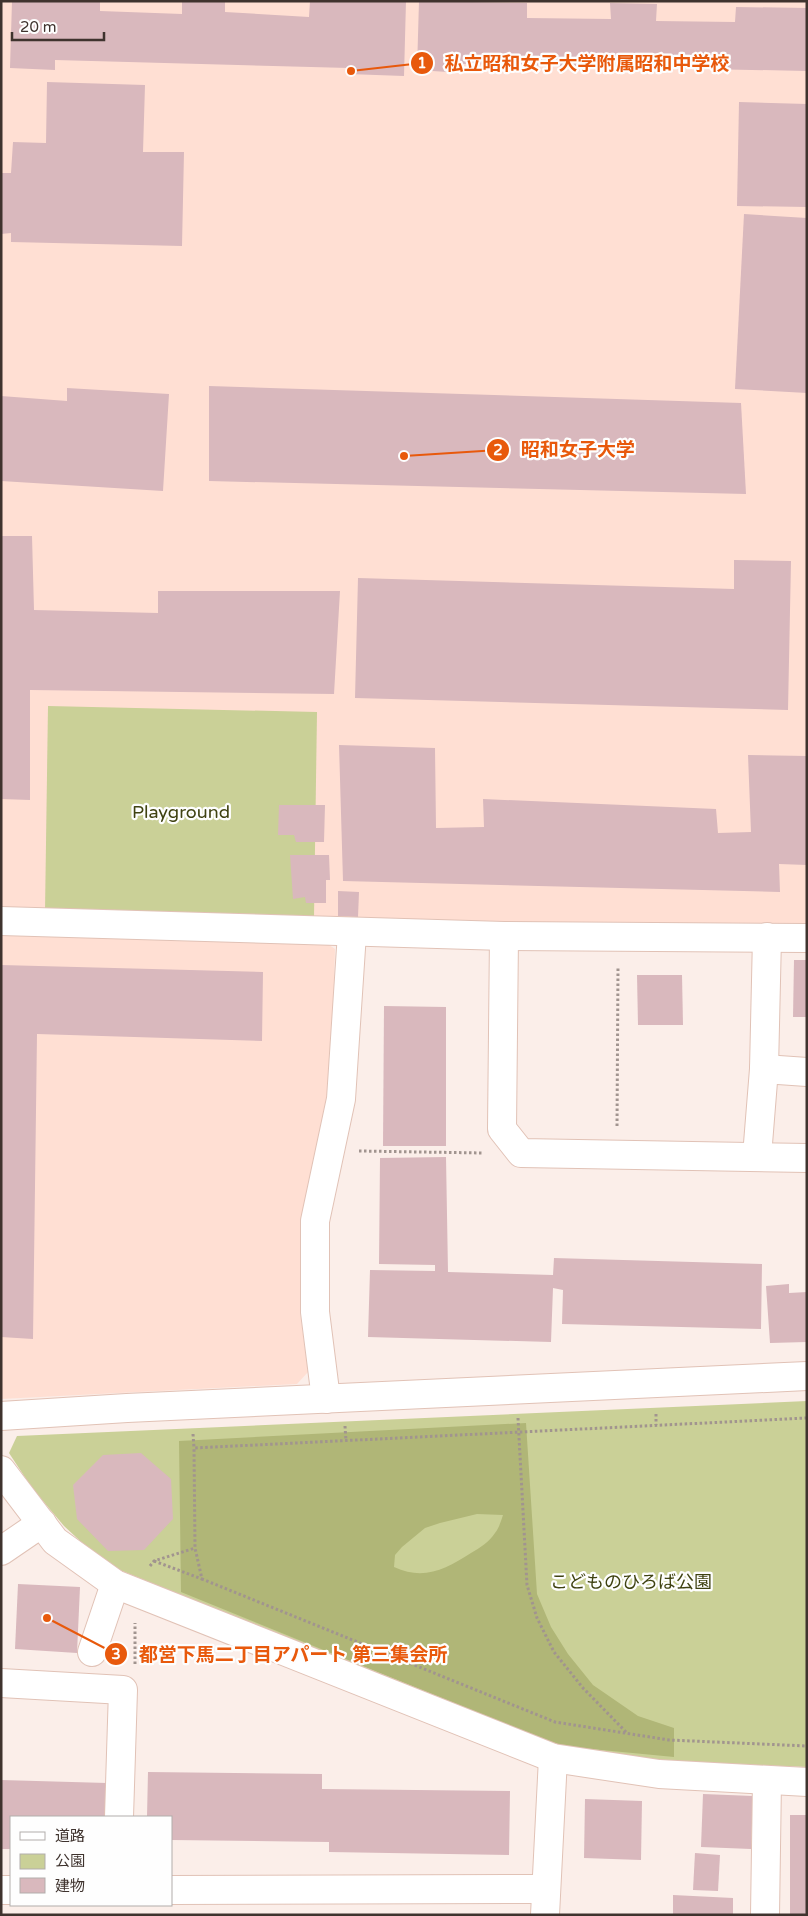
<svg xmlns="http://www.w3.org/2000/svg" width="808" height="1916" viewBox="0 0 808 1916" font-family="'Varela Round','Noto Sans JP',sans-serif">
<rect width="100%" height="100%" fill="#fbeee9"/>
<!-- built -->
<g fill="#ffdfd3">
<polygon points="1,1 807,1 807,924 342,921 1,911"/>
<polygon points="1,930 325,942 335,949 331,1075 301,1223 300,1312 308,1372 297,1384 1,1399"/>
</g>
<!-- green -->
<g fill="#cad097">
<polygon points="48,706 317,712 314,917 45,912"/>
<polygon points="807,1401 807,1767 681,1762 556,1749 105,1564 64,1526 32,1488 9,1453 17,1436"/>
</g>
<!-- forest -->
<path fill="#b0b677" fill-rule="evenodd" d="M526 1423 537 1594 551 1627 568 1654 593 1685 638 1716 674 1728V1757L560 1746 181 1592 179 1441ZM477 1514 503 1515C501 1521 499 1528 495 1533 489 1542 480 1548 471 1553 446 1569 424 1581 394 1567L395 1555 402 1547 425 1528 440 1523Z"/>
<!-- building -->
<g fill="#d9b8bd">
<polygon points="12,1 100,1 100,11 182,14 182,1 225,1 225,12 309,17 310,1 406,1 404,76 348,74 349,68 55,60 55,70 10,68"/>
<polygon points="419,1 527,3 527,18 611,19 610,3 657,4 656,21 735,22 736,7 807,8 807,71 463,64 463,73 417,70"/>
<polygon points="47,82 145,85 143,152 184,152 182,246 11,242 11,233 1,234 1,173 11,173 13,142 46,143"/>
<polygon points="739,102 807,104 807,207 737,206"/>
<polygon points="744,214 807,218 807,393 735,389"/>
<polygon points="209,386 741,403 746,494 209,481"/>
<polygon points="67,388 169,394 163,491 1,481 1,396 67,401"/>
<polygon points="1,536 32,536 34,610 158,613 158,591 340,591 334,694 30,690 30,800 1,799"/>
<polygon points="734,560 791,561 788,710 355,698 358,578 734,589"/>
<polygon points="339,745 435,748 436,828 484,827 483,799 716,809 718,833 751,832 748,755 807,756 807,865 779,864 780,892 343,881"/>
<polygon points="279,805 325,805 324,842 296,842 294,835 278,835"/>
<polygon points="290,855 329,855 330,880 326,880 326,903 306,903 305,897 293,899"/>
<polygon points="338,891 359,892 358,917 338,916"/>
<polygon points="794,960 807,960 807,1017 793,1017"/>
<polygon points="1,965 263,972 262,1041 37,1034 33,1339 1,1337"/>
<polygon points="637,975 682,975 683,1025 638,1025"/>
<polygon points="384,1006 446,1007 446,1146 383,1146"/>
<polygon points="446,1157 448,1272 553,1275 554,1258 762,1264 761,1329 562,1324 563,1290 553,1288 551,1342 368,1337 370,1270 435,1271 435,1265 379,1264 380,1158"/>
<polygon points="789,1284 789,1293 807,1292 807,1342 770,1343 766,1286"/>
<polygon points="141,1453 171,1479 173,1519 144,1550 108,1551 77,1519 73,1485 103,1455"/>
<polygon points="18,1584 80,1587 77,1653 15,1649"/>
<polygon points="148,1772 322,1774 322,1789 510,1791 509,1855 329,1852 329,1842 171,1840 171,1817 147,1817"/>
<polygon points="1,1780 107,1783 107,1817 11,1817 11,1849 1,1849"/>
<polygon points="703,1794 753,1796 751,1849 701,1847"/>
<polygon points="585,1799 642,1801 641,1860 584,1858"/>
<rect x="790" y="1815" width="17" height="100"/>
<polygon points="695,1853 720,1855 718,1891 693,1890"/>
<polygon points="673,1895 733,1898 733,1915 673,1915"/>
</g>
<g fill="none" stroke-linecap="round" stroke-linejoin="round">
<defs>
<g id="minor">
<polyline points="1,921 504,936 807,938"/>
<polyline points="504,936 502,1129 521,1153 807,1158"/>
<polyline points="764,1069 807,1072"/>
<polyline points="757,1156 764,1069 767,937"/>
<polyline points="326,1399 315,1312 315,1221 341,1099 352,933"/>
<polyline points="1,1416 127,1408 807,1376"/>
<polyline points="1,1470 55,1541 115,1584 553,1758 659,1774 807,1782"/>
<polyline points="1,1551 42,1523"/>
<polyline points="92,1652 115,1584"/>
<polyline points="1,1683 123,1690 119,1817"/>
<polyline points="1,1890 11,1890"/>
<polyline points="171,1890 546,1889"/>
<polyline points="545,1915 553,1758"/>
<polyline points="765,1915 767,1780"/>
</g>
</defs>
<!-- minor casing -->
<use href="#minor" stroke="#e1c2b6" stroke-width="30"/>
<!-- path -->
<g stroke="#a1948f" stroke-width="3" stroke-dasharray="2.5 2.5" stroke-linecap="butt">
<polyline points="617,1126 618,967"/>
<polyline points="359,1151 483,1153"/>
<polyline points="656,1414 656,1425"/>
<polyline points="518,1418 527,1585 537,1618 554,1652 583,1688 627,1733"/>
<polyline points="807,1418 194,1448 195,1548 202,1579 555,1722 669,1740 807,1746"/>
<polyline points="345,1426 346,1441"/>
<polyline points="193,1434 194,1448"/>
<polyline points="154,1561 202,1579"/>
<polyline points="150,1566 154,1561 195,1548"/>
<polyline points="135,1664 135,1623"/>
</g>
<!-- minor -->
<use href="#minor" stroke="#fff" stroke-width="28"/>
</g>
<g text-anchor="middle" stroke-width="4.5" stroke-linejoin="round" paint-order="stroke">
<!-- park labels -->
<g font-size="18" fill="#3f4211" stroke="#fefefe">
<text x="181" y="818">Playground</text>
<text x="631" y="1588">こどものひろば公園</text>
</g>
</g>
<!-- callouts -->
<path fill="none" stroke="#e8590c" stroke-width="2" d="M351 71L422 63M404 456L498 450M47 1618L116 1654"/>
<g fill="#e8590c" stroke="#fefefe" stroke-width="2">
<circle cx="351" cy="71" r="5"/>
<circle cx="404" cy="456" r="5"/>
<circle cx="47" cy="1618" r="5"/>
<circle cx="422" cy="63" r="12"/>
<circle cx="498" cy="450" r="12"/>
<circle cx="116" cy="1654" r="12"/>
</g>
<g font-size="15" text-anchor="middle" font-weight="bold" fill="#fff">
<text x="422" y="68">1</text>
<text x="498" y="455">2</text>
<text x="116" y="1659">3</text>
</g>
<g font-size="19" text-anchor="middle" font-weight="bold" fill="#e8590c" stroke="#fefefe" stroke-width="4.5" stroke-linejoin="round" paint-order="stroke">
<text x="587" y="70">私立昭和女子大学附属昭和中学校</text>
<text x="578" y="456">昭和女子大学</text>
<text x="293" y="1661">都営下馬二丁目アパート 第三集会所</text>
</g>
<!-- border -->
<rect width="808" height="1916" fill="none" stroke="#3f332e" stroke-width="5"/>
<!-- legend -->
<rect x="10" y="1816" width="162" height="90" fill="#fefefe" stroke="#b2adab"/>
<rect x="20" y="1832" width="25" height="8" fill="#ffffff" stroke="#b2adab"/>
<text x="55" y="1841" font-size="15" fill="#3f332e">道路</text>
<rect x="20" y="1854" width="25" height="15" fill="#cad097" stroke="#b2adab"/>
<text x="55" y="1866" font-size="15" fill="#3f332e">公園</text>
<rect x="20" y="1878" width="25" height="15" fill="#d9b8bd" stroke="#b2adab"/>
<text x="55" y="1891" font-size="15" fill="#3f332e">建物</text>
<!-- scale -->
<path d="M12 32v8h92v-8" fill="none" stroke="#3f332e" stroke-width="2.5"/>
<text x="20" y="32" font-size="15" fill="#3f332e" stroke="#fefefe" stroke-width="4" paint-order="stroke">20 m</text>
</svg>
